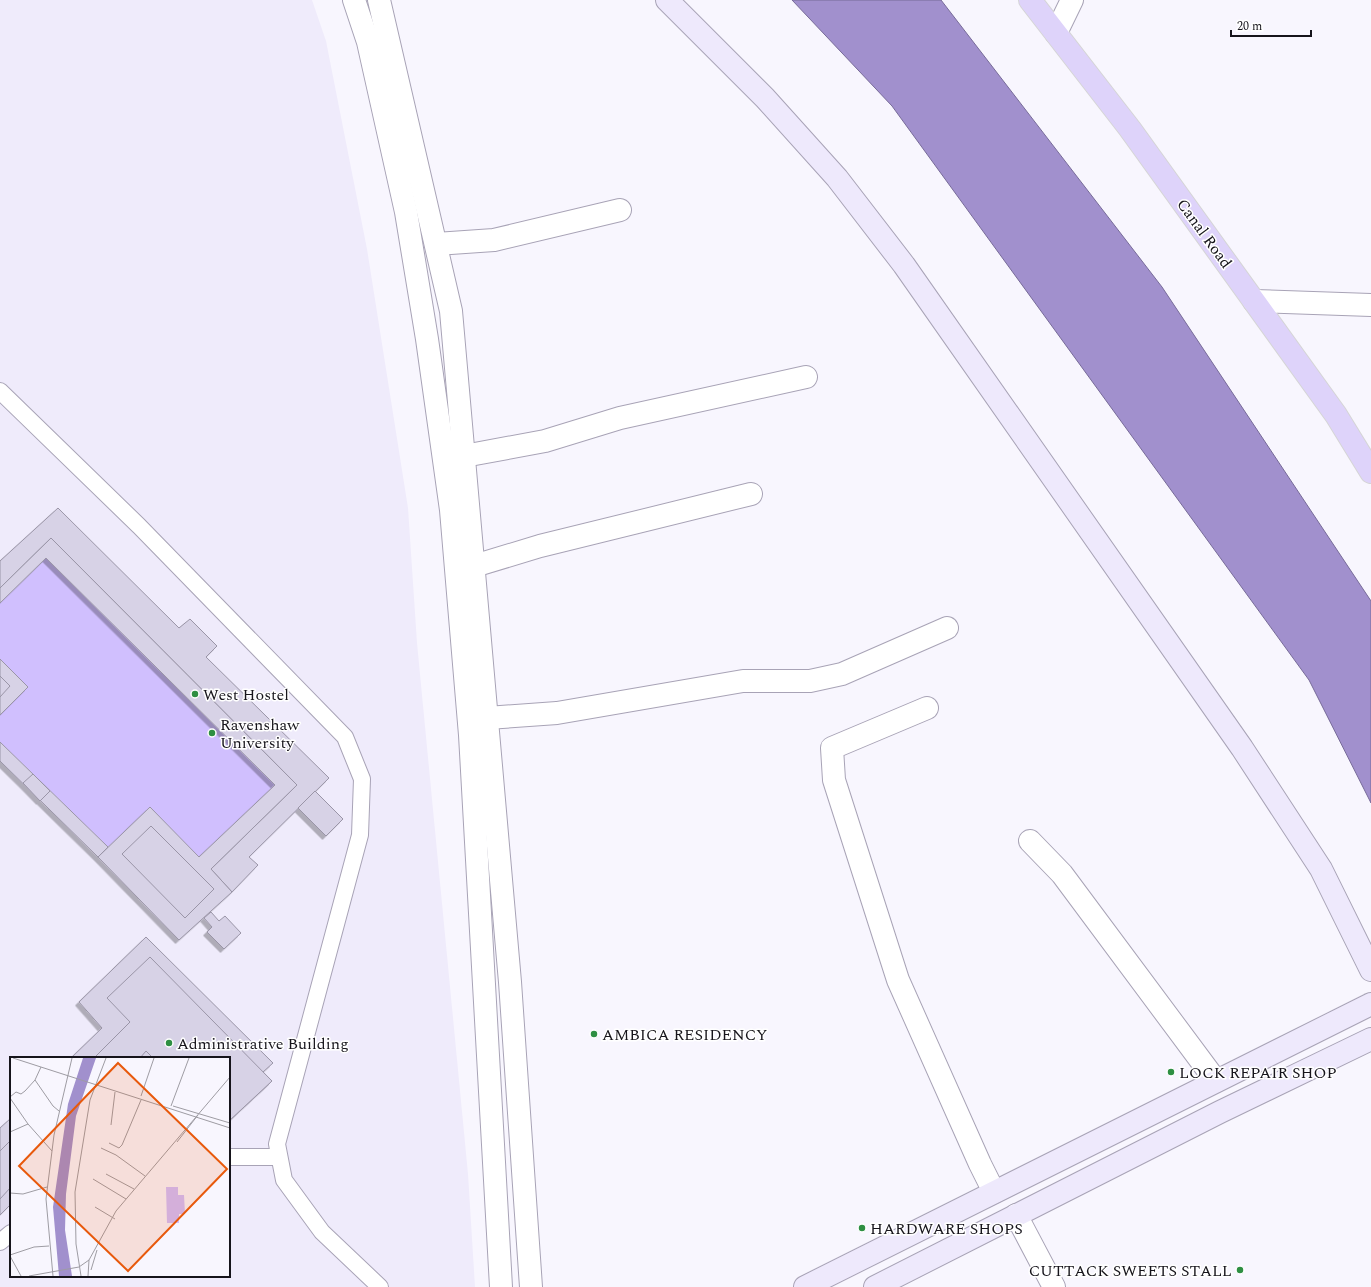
<svg xmlns="http://www.w3.org/2000/svg" width="1371" height="1287" viewBox="0 0 1371 1287" font-family="Spectral,serif">
<defs>
<filter id="shadow"><feDropShadow dx="-3.5" dy="3.5" stdDeviation="0" flood-color="#0004"/></filter>
</defs>
<rect width="100%" height="100%" fill="#f8f6fe"/>
<!-- built -->
<path fill="#efebfb" fill-rule="evenodd" d="M0 0H312L326 41 367 249 408 508 417 643 468 1174 475 1287H0ZM11 1058H229V1276H11Z"/>
<!-- green -->
<polygon fill="#d0bffe" points="46,558 275,785 199,857 150,808 108,847 0,742 0,715 28,687 0,659 0,603"/>
<!-- water -->
<polygon fill="#a190cd" stroke="#776b98" points="792,0 941,0 1162,287 1371,601 1371,803 1309,680 892,106"/>
<!-- building -->
<g fill="#d7d2e6" stroke="#9a95a7" filter="url(#shadow)">
<polygon points="58,508 179,628 190,619 217,646 206,657 329,778 249,857 258,865 232,892 211,869 297,785 51,538 0,588 0,561"/>
<polygon points="51,538 297,785 211,869 232,892 179,940 98,857 150,807 199,857 275,785 46,558 0,603 0,588"/>
<polygon points="0,659 28,687 0,715"/>
<polygon points="0,676 10,686 0,697"/>
<polygon points="0,742 108,847 98,857 0,761"/>
<polygon points="33,774 50,791 40,801 23,783"/>
<polygon points="315,791 343,819 326,836 298,808"/>
<polygon points="151,826 214,889 185,918 122,854"/>
<polygon points="211,912 219,921 225,916 241,933 224,949 207,932 212,927 204,918"/>
<polygon points="146,937 273,1063 263,1072 272,1081 229,1121 229,1058 71,1058 102,1028 79,1002"/>
<polygon points="150,957 272,1081 229,1121 229,1058 153,1058 146,1051 140,1058 94,1058 130,1022 107,998"/>
<polygon points="11,1118 11,1204 0,1215 0,1128"/>
<polygon points="11,1140 11,1187 0,1199 0,1151"/>
</g>
<g fill="none" stroke-linecap="round" stroke-linejoin="round">
<defs>
<g id="service">
<polyline points="0,391 139,526 345,737 362,779 360,835 277,1144 284,1180 322,1232 380,1287"/>
<polyline points="229,1157 279,1157"/>
<polyline points="0,1242 11,1233"/>
</g>
<g id="minor">
<polyline points="1056,33 1072,0"/>
<polyline points="436,244 494,240 620,210"/>
<polyline points="1254,301 1371,305"/>
<polyline points="464,456 545,441 620,418 806,377"/>
<polyline points="474,566 540,546 751,494"/>
<polyline points="927,708 832,748 834,780 898,980 980,1164 994,1192"/>
<polyline points="487,718 557,713 743,681 810,681 842,674 947,628"/>
<polyline points="1030,841 1062,874 1216,1081"/>
<polyline points="1016,1215 1054,1287"/>
</g>
<g id="tertiary">
<polyline points="354,0 368,42 406,212 427,339 451,510 470,735 501,1287"/>
<polyline points="379,0 451,311 510,982 531,1287"/>
</g>
<g id="secondary">
<polyline points="667,0 765,98 837,178 904,265 1242,748 1321,869 1371,970"/>
<polyline points="805,1287 1371,1004"/>
<polyline points="875,1287 1220,1112 1371,1039"/>
</g>
<polyline id="primary" points="1030,0 1130,129 1336,415 1371,472"/>
</defs>
<!-- service casing -->
<use href="#service" stroke="#a8a3b6" stroke-width="18"/>
<!-- minor casing -->
<use href="#minor" stroke="#a8a3b6" stroke-width="24"/>
<!-- tertiary casing -->
<use href="#tertiary" stroke="#a8a3b6" stroke-width="24"/>
<!-- secondary casing -->
<use href="#secondary" stroke="#a8a3b6" stroke-width="24"/>
<!-- primary casing -->
<use href="#primary" stroke="#d5d5d6" stroke-width="24"/>
<!-- service -->
<use href="#service" stroke="#fff" stroke-width="16"/>
<!-- minor -->
<use href="#minor" stroke="#fff" stroke-width="22"/>
<!-- tertiary -->
<use href="#tertiary" stroke="#fff" stroke-width="22"/>
<!-- secondary -->
<use href="#secondary" stroke="#eee9fc" stroke-width="22"/>
<!-- primary -->
<use href="#primary" stroke="#ded3fa" stroke-width="22"/>
</g>
<!-- markers -->
<g fill="#2e8f42" stroke="#fff" stroke-width="1.5">
<circle cx="195" cy="694" r="4"/>
<circle cx="212" cy="733" r="4"/>
<circle cx="594" cy="1034" r="4"/>
<circle cx="169" cy="1043" r="4"/>
<circle cx="1171" cy="1072" r="4"/>
<circle cx="862" cy="1228" r="4"/>
<circle cx="1240" cy="1270" r="4"/>
</g>
<g text-anchor="middle" stroke-width="3" stroke-linejoin="round" paint-order="stroke">
<!-- street labels -->
<g font-size="16" fill="#16141b" stroke="#fff">
<text transform="translate(1205 233) rotate(54)" y="6">Canal Road</text>
</g>
<!-- poi labels -->
<g font-size="16" fill="#16141b" stroke="#fff" text-anchor="start">
<text x="203" y="700">West Hostel</text>
<text x="220" y="730">Ravenshaw<tspan x="220" dy="18">University</tspan></text>
<text x="602" y="1040">AMBICA RESIDENCY</text>
<text x="177" y="1049">Administrative Building</text>
<text x="1179" y="1078">LOCK REPAIR SHOP</text>
<text x="870" y="1234">HARDWARE SHOPS</text>
<text x="1232" y="1276" text-anchor="end">CUTTACK SWEETS STALL</text>
</g>
</g>
<!-- overview -->
<g transform="translate(10 1057)">
<rect width="220" height="220" fill="#f8f6fe"/>
<path d="M156 130H168V138H174L175 157H169V166H157Z" fill="#d0bffe"/>
<path d="M73 1H86L66 59 56 137 55 173 62 219H49L43 150 58 47Z" fill="#a190cd"/>
<path fill="none" stroke="#9e9ca3" stroke-width="1" d="M3 1 220 71M25 23 43 49 49 54M131 39 144 1M0 40 6 35 11 37 15 34 25 23 31 10M0 41 18 67 42 94M161 49 179 1M163 49 220 66M101 68 105 35M0 75 18 67M167 85 188 58M99 86 109 91 112 88 131 43M91 91 106 98 135 119M96 117 124 132M83 122 116 142M0 136 13 137 37 130M85 150 105 162M0 198 24 190 39 189M0 199 11 219M81 213 87 193M19 219 69 210 79 203M43 219 36 142 44 78 62 1M71 219 66 187 65 135 80 43 96 1M78 219 79 203 106 154 220 20"/>
<path fill="#e8590c" fill-opacity="0.15" stroke="#e8590c" stroke-width="2" d="M108 6 217 112 118 214 9 109Z"/>
<rect width="220" height="220" fill="none" stroke="#16141b" stroke-width="2"/>
</g>
<!-- scale -->
<path d="M1231 30v6h80v-6" fill="none" stroke="#16141b" stroke-width="2"/>
<text x="1237" y="30" font-size="12" fill="#16141b" stroke="#ffffff" stroke-width="3" paint-order="stroke">20 m</text>
</svg>
